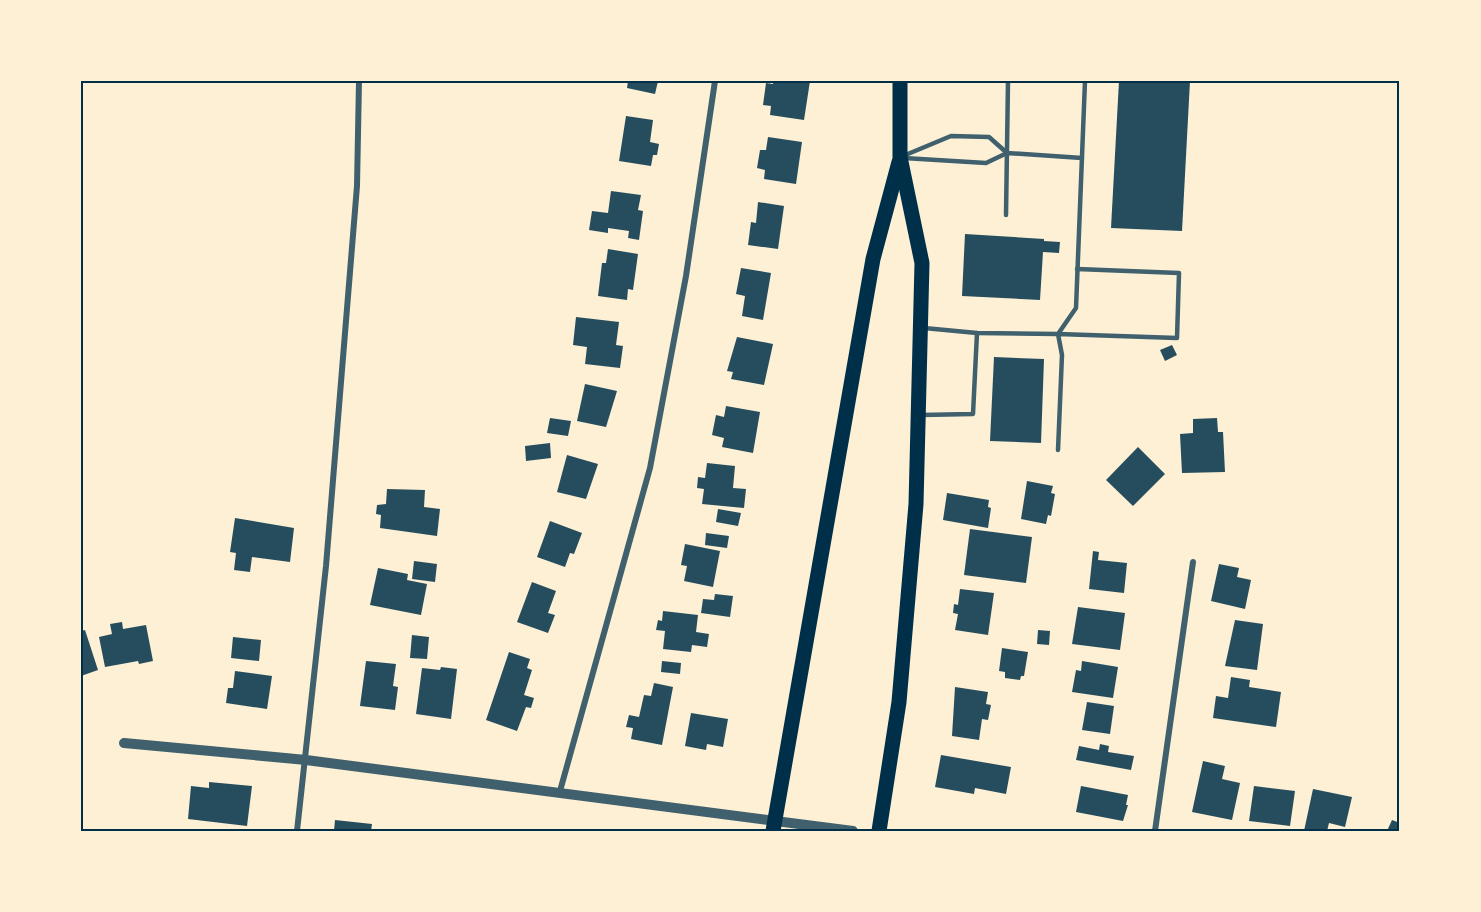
<svg xmlns="http://www.w3.org/2000/svg" width="1481" height="912" viewBox="0 0 1481 912" font-family="'Varela Round',sans-serif">
<rect width="100%" height="100%" fill="#fdf0d5"/>
<!-- building -->
<g fill="#264d5e">
<polygon points="628,81 658,81 655,94 627,88"/>
<polygon points="773,81 810,81 804,120 770,115 771,106 763,105 766,83 773,84"/>
<polygon points="1119,81 1190,81 1182,231 1111,228"/>
<polygon points="626,116 653,120 650,142 659,144 657,155 653,155 651,166 619,161"/>
<polygon points="768,137 802,142 796,184 764,179 765,170 757,168 760,150 766,150"/>
<polygon points="611,191 641,195 638,210 643,211 639,240 628,238 629,231 608,228 608,233 589,230 592,211 608,213"/>
<polygon points="758,202 784,206 778,249 748,245 751,222 756,223"/>
<polygon points="965,234 1044,239 1044,241 1060,242 1059,253 1043,252 1040,300 962,296"/>
<polygon points="608,249 638,254 633,290 628,289 627,300 598,296 602,263 606,263"/>
<polygon points="741,268 771,273 763,320 742,316 745,296 736,294"/>
<polygon points="576,317 619,322 616,345 623,346 620,368 585,364 587,347 573,345"/>
<polygon points="737,337 773,344 764,385 731,379 733,372 727,371"/>
<polygon points="1172,345 1177,355 1165,361 1160,350"/>
<polygon points="994,357 1044,359 1041,443 990,441"/>
<polygon points="585,384 617,391 606,427 577,421"/>
<polygon points="726,406 760,412 753,453 722,447 724,438 712,435 716,415 724,417"/>
<polygon points="550,418 571,421 568,436 547,433"/>
<polygon points="1217,418 1218,432 1223,432 1225,472 1182,473 1180,434 1193,433 1193,419"/>
<polygon points="550,443 551,458 526,461 525,446"/>
<polygon points="1138,447 1165,474 1133,506 1106,480"/>
<polygon points="567,455 598,464 586,499 557,492"/>
<polygon points="707,463 735,466 733,488 746,489 744,508 702,504 704,489 697,488 698,477 705,478"/>
<polygon points="1027,481 1053,486 1051,493 1055,494 1051,516 1048,515 1046,524 1021,519"/>
<polygon points="387,489 425,490 424,507 440,509 437,536 380,528 381,515 376,514 377,505 386,504"/>
<polygon points="947,493 989,500 988,507 991,508 988,528 943,520"/>
<polygon points="718,509 741,513 738,526 716,522"/>
<polygon points="235,518 294,528 290,562 252,557 250,572 234,570 236,553 230,552"/>
<polygon points="550,521 582,533 574,554 570,553 565,567 537,557"/>
<polygon points="970,529 1032,537 1026,583 964,575"/>
<polygon points="706,533 729,536 727,548 705,545"/>
<polygon points="685,544 720,551 713,587 684,581 687,566 681,565"/>
<polygon points="1093,551 1099,552 1098,560 1127,563 1124,593 1089,589"/>
<polygon points="414,561 437,564 435,582 412,579"/>
<polygon points="1219,564 1239,568 1237,577 1251,580 1245,609 1211,601"/>
<polygon points="378,568 408,574 407,580 427,584 421,615 370,605"/>
<polygon points="532,582 556,591 548,613 555,615 548,633 517,622"/>
<polygon points="960,589 994,593 988,635 955,630 958,614 953,613 954,604 958,605"/>
<polygon points="715,594 733,596 730,617 701,613 703,599 714,600"/>
<polygon points="1078,607 1125,613 1120,650 1072,644"/>
<polygon points="663,611 698,615 696,632 709,634 707,647 692,645 691,652 663,649 665,631 656,630 658,620 662,621"/>
<polygon points="1235,620 1263,624 1257,670 1225,666"/>
<polygon points="122,622 123,629 146,625 153,661 139,664 138,661 105,667 99,637 112,634 110,624"/>
<polygon points="85,630 98,670 81,676 81,631"/>
<polygon points="1038,630 1050,631 1049,645 1037,644"/>
<polygon points="412,635 429,637 427,659 410,658"/>
<polygon points="233,637 261,640 259,661 231,658"/>
<polygon points="1002,648 1028,652 1024,676 1021,676 1020,680 1005,678 1005,672 999,671"/>
<polygon points="509,652 530,659 527,668 532,670 524,695 534,698 531,708 526,707 517,731 486,720"/>
<polygon points="366,661 396,664 393,686 398,687 395,710 360,706"/>
<polygon points="662,661 681,663 680,674 661,672"/>
<polygon points="1082,661 1118,667 1113,698 1072,692 1076,670 1081,671"/>
<polygon points="441,667 457,669 451,719 416,714 422,668 440,670"/>
<polygon points="235,671 272,676 267,709 226,703 228,688 233,688"/>
<polygon points="1231,677 1250,680 1249,687 1281,692 1276,727 1213,718 1216,696 1228,698"/>
<polygon points="654,683 673,687 662,745 631,739 633,728 626,727 629,715 639,717 644,695 651,696"/>
<polygon points="955,687 988,692 986,704 991,705 988,720 982,719 979,740 952,736"/>
<polygon points="1087,702 1114,706 1110,734 1082,730"/>
<polygon points="691,713 728,719 723,747 707,744 706,750 685,746"/>
<polygon points="1100,744 1109,746 1108,752 1134,756 1131,770 1076,760 1079,746 1099,750"/>
<polygon points="941,755 1011,767 1006,794 975,788 974,794 935,787"/>
<polygon points="1203,761 1225,766 1222,779 1240,783 1232,820 1192,812"/>
<polygon points="209,782 252,786 247,826 188,819 191,786 209,788"/>
<polygon points="1081,786 1128,795 1126,805 1128,805 1123,821 1076,812"/>
<polygon points="1254,786 1295,791 1290,826 1249,821"/>
<polygon points="1313,789 1352,797 1345,827 1329,823 1327,831 1304,831"/>
<polygon points="335,820 372,824 371,831 334,831"/>
<polygon points="1392,820 1400,823 1400,831 1387,831"/>
</g>
<g fill="none" stroke-linecap="round" stroke-linejoin="round">
<!-- service -->
<g stroke="#3f606c" stroke-width="4.5">
<polyline points="903,156 951,136 989,137 1007,153"/>
<polyline points="904,158 986,163 1007,153 1082,158"/>
<polyline points="1006,215 1008,81"/>
<polyline points="924,328 977,333 1058,334 1076,308 1085,81"/>
<polyline points="921,415 973,414 977,333"/>
<polyline points="1058,450 1062,355 1058,334 1177,338 1179,273 1077,269"/>
</g>
<!-- minor -->
<g stroke="#3f606c" stroke-width="6">
<polyline points="560,791 650,468 686,276 715,81"/>
<polyline points="297,831 326,566 357,186 359,81"/>
<polyline points="1155,831 1193,562"/>
</g>
<!-- tertiary -->
<polyline stroke="#3f606c" stroke-width="10" points="124,743 306,760 853,831"/>
<!-- primary -->
<g stroke="#003049" stroke-width="15">
<polyline points="773,831 873,259 899,162"/>
<polyline points="879,831 899,702 916,504 922,263 900,157 900,81"/>
</g>
</g>
<!-- border -->
<rect width="1481" height="912" fill="none" stroke="#fdf0d5" stroke-width="165"/>
<rect x="82" y="82" width="1316" height="748" fill="none" stroke="#003049" stroke-width="2"/>
</svg>
